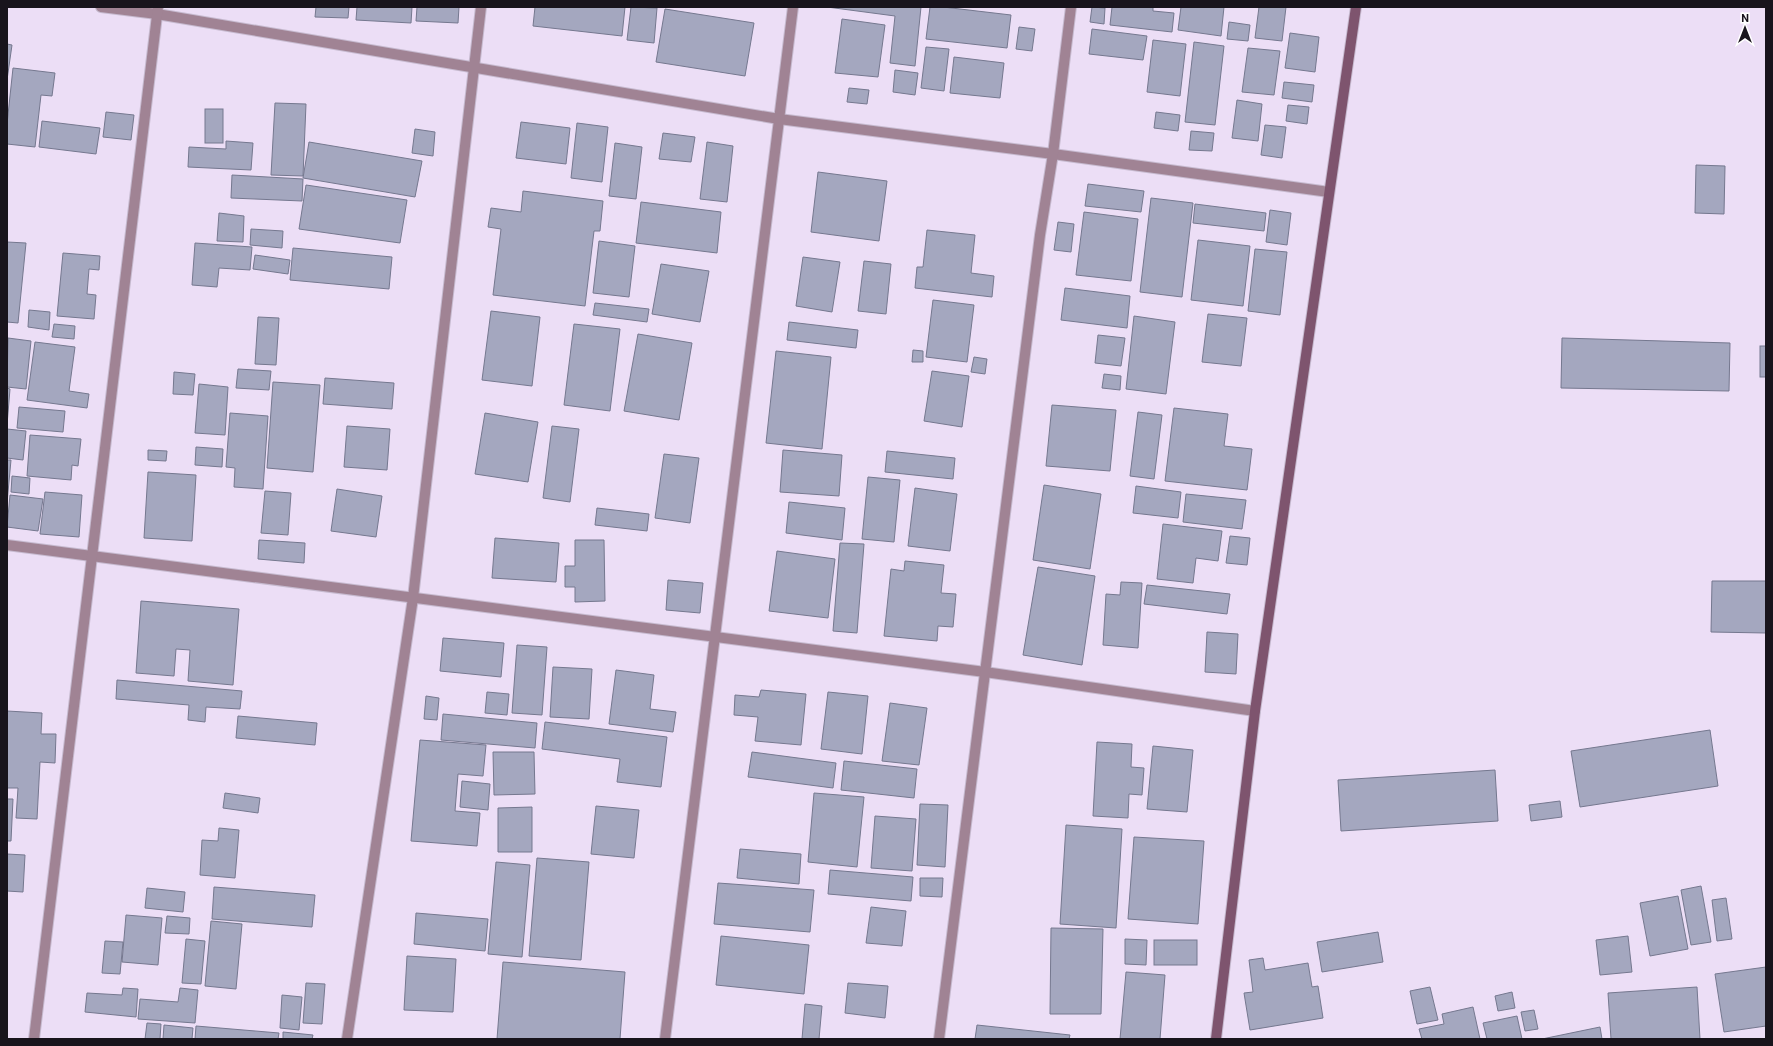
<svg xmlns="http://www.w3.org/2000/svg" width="1773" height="1046" viewBox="0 0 1773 1046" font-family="Roboto,sans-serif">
<rect width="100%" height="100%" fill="#ecdef6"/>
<!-- building -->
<g fill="#a4a7bf" stroke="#75788f">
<polygon points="316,7 349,7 348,18 315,17"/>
<polygon points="357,7 412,7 411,23 356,20"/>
<polygon points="417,7 459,7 458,23 416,21"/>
<polygon points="535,7 625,7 622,36 533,26"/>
<polygon points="631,7 657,8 654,43 627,40"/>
<polygon points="827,7 921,7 915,66 890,63 895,16"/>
<polygon points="930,7 943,7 1011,15 1007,48 926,39"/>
<polygon points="1092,7 1105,8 1104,24 1090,22"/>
<polygon points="1112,7 1153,7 1153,11 1174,13 1172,32 1110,25"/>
<polygon points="1181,7 1224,7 1221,36 1178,30"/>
<polygon points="1259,7 1286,7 1282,41 1255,38"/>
<polygon points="665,9 754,23 745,76 656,62"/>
<polygon points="842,19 885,25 878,77 835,73"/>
<polygon points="1229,22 1250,25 1248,41 1227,39"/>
<polygon points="1019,27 1035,29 1032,51 1016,49"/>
<polygon points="1092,29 1147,36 1143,60 1089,54"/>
<polygon points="1290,33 1319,37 1315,72 1285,68"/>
<polygon points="1153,40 1186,44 1180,96 1147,92"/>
<polygon points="1194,42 1224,46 1215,125 1185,122"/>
<polygon points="7,44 12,45 7,80"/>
<polygon points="926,47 949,49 944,91 921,88"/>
<polygon points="1248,48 1280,51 1274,95 1242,92"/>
<polygon points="954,57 1004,63 1000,98 950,93"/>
<polygon points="13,68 55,73 52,96 41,95 35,147 7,144 7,124"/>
<polygon points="895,70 918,73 915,95 893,92"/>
<polygon points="1284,82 1314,85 1312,102 1282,98"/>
<polygon points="849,88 869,90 867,104 847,102"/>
<polygon points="1237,100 1262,104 1258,141 1232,138"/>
<polygon points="275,103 306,104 303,176 271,175"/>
<polygon points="1288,105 1309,107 1307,124 1286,121"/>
<rect x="205" y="109" width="18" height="34"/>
<polygon points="106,112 134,115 131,140 103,137"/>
<polygon points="1156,112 1180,115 1178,131 1154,128"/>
<polygon points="42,121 100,128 96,154 39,147"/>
<polygon points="521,122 570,128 566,164 516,158"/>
<polygon points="577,123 608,127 602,182 571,178"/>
<polygon points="1265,125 1286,127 1282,158 1261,155"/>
<polygon points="415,129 435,132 433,156 412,153"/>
<polygon points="1191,131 1214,133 1212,151 1189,150"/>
<polygon points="663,133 695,137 691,162 659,159"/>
<polygon points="226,141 253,143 251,170 188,167 189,147 226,149"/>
<polygon points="309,142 422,161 415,197 303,178"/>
<polygon points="707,142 733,146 727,202 700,199"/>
<polygon points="615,143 642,147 636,199 609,196"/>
<polygon points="1696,165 1725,166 1724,214 1695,213"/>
<polygon points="818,172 887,181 879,241 811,232"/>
<polygon points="232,175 303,179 302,201 231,198"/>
<polygon points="1088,184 1144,191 1141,212 1085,206"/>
<polygon points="306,185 407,200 400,243 299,229"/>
<polygon points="523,191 603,201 600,231 594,231 585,306 493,295 501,229 488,227 491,208 521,212"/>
<polygon points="1151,198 1193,203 1182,297 1140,292"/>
<polygon points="641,202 721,212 717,253 636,243"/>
<polygon points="1195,204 1266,213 1264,231 1193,223"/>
<polygon points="1270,210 1291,213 1287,245 1266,242"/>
<polygon points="1084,212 1138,219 1131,281 1076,275"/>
<polygon points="219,213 244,216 243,242 217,241"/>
<polygon points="1058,222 1074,224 1071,252 1054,250"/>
<polygon points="251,229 283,231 282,248 250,245"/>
<polygon points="927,230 975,235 971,273 994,276 992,297 915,288 917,267 923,267"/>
<polygon points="1198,240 1250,246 1243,306 1191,300"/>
<polygon points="599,241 635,246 629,297 593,293"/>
<polygon points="7,242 26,243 18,323 7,322"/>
<polygon points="195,243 252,247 250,270 219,268 217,287 192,285"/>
<polygon points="293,248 392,257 389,289 290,280"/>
<polygon points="1255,249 1287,252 1280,315 1248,311"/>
<polygon points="63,253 100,256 99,270 89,269 87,294 96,295 94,319 57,316"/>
<polygon points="255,255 290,260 288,274 253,269"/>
<polygon points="803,257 840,262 832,312 796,306"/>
<polygon points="864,261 891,264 886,314 858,311"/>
<polygon points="661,264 709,271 700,322 652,314"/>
<polygon points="1065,288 1130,296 1127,328 1061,320"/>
<polygon points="933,300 974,305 967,362 926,357"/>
<polygon points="595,303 649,309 647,322 593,315"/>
<polygon points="29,310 50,312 49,330 28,327"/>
<polygon points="491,311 540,317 532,386 482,380"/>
<polygon points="1208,314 1247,318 1241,366 1202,362"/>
<polygon points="1134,316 1175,322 1166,394 1126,389"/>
<polygon points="258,317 279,318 276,365 255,364"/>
<polygon points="789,322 858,330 856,348 787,340"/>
<polygon points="54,324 75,326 74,339 52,337"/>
<polygon points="574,324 620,329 610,411 564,405"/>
<polygon points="638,334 692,343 679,420 624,411"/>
<polygon points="1098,335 1125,338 1121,366 1095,363"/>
<polygon points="8,338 31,341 26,389 7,387"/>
<polygon points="1562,338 1730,343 1729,391 1561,388"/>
<polygon points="35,342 75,347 69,391 89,394 87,408 27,400"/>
<rect x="1760" y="346" width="6" height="31"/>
<polygon points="913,350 923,351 923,362 912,362"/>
<polygon points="776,351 831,357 822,449 766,443"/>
<polygon points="974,357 987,359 985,374 971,372"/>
<polygon points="238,369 271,371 269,390 236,388"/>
<polygon points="932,371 969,376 962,427 924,421"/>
<polygon points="174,372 195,374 193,395 173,394"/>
<polygon points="1104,374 1121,376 1120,390 1102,388"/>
<polygon points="325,378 394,383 392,409 323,404"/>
<polygon points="273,382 320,385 313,472 267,468"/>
<polygon points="199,384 228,387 225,435 195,433"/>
<polygon points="7,388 10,389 7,425"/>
<polygon points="1052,405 1116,410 1110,471 1046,466"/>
<polygon points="19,407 65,411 63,432 17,428"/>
<polygon points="1174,408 1228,414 1224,446 1252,449 1247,490 1165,481"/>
<polygon points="1138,412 1162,415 1154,479 1130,476"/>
<polygon points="230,413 268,416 263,489 234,487 235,468 226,467"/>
<polygon points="485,413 538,422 528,482 475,474"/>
<polygon points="347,426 390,429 387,470 344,467"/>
<polygon points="552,426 579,429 570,502 543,498"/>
<polygon points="7,429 26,431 23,460 7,458"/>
<polygon points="30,435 81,439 78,466 72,465 71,480 27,476"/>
<polygon points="196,447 223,449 222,467 195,465"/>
<polygon points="148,450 167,451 166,461 148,460"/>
<polygon points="783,450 842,455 839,496 780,492"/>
<polygon points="887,451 955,458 953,479 885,472"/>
<polygon points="664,454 699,458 690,523 655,518"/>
<polygon points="7,460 11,460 7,503"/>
<polygon points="148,472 196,475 192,541 144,538"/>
<polygon points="12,476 30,478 29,494 11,492"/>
<polygon points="868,477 900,480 894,542 862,539"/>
<polygon points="1044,485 1101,494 1090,569 1033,560"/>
<polygon points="1136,486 1181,492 1178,518 1133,513"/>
<polygon points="915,488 957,494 950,551 908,546"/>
<polygon points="337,489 382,496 376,537 331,531"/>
<polygon points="265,491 291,493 288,535 261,533"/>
<polygon points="45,492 82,495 79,537 40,534"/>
<polygon points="1186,494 1246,500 1242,529 1183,522"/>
<polygon points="10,495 43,499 38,531 7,527"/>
<polygon points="789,502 845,508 842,540 786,533"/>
<polygon points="597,508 649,514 647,531 595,525"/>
<polygon points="1163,524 1222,531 1218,561 1196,558 1193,583 1157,579"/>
<polygon points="1230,536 1250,538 1247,565 1226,563"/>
<polygon points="495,538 559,543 556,582 492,578"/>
<polygon points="259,540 305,543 304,563 258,559"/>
<polygon points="575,540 604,540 605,601 575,602 575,587 565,587 565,566 575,566"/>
<polygon points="840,543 864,544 857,633 833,631"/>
<polygon points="777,551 835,559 828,618 769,611"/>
<polygon points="905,561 944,565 941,593 956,594 953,627 938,626 937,641 884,636 891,569 904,571"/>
<polygon points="1038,567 1095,576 1082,665 1023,655"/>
<polygon points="668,580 703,583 700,613 666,610"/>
<polygon points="1712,581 1766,581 1766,633 1711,632"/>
<polygon points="1121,582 1142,583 1138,648 1103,645 1106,594 1120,595"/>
<polygon points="1147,585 1230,594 1227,614 1144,604"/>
<polygon points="141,601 239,609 233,685 188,681 190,650 176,649 174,676 136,673"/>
<polygon points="1207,632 1238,634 1236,674 1205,672"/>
<polygon points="443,638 504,643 501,677 440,671"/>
<polygon points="517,645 547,647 542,715 512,713"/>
<polygon points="553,667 592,669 589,719 550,717"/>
<polygon points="616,670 654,675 650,709 676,712 673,732 609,724"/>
<polygon points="117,680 242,691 240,709 206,707 205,722 188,720 189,705 116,699"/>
<polygon points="761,690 806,694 801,745 755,741 758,717 734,715 735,695 759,697"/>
<polygon points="487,692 509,694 507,715 485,713"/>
<polygon points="828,692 868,696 862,754 821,749"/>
<polygon points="426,696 439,698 437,720 424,719"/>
<polygon points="890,703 927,708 919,765 882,761"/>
<polygon points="7,711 42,713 41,734 56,734 55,763 40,762 37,819 16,818 18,788 7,788"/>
<polygon points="443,714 537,723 535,748 441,740"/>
<polygon points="238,716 317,723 315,745 236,738"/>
<polygon points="545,722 667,737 661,787 617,782 620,759 542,749"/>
<polygon points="1710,730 1718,786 1580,807 1571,751"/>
<polygon points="420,740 486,745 483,776 458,774 455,811 480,813 477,846 411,841"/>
<polygon points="1097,742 1132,744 1131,767 1144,768 1142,795 1129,794 1128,818 1093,816"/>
<polygon points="1153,746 1193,750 1187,812 1147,809"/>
<polygon points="493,752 534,752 535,794 494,795"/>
<polygon points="752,752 836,763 833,788 748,777"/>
<polygon points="844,761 917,769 914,798 841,790"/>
<polygon points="1495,770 1498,821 1341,831 1338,780"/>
<polygon points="462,781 490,784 488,810 460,807"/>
<polygon points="225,793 260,798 258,813 223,808"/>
<polygon points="814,793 864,797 857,867 808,862"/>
<polygon points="7,799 13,799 11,841 7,841"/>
<polygon points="1560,801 1562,817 1531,821 1529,805"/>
<polygon points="920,804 948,805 945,867 917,865"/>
<polygon points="596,806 639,810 634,858 591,854"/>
<polygon points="532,807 532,852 498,852 498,808"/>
<polygon points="875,816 916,819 912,871 871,868"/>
<polygon points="1066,825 1122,829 1116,928 1060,924"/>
<polygon points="219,828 239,830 235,878 200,875 202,840 218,841"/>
<polygon points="1134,837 1204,841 1198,924 1128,919"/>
<polygon points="740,849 801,854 799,884 737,878"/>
<polygon points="7,854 25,855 23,892 7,891"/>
<polygon points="537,858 589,862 581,960 529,956"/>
<polygon points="496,862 530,865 522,957 488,954"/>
<polygon points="830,870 913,877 911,901 828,894"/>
<polygon points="920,878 943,878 942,897 920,896"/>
<polygon points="718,883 814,890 810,932 714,924"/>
<polygon points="1701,886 1711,942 1691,945 1681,890"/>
<polygon points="214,887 315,895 312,927 212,919"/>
<polygon points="147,888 185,892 183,912 145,908"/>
<polygon points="1678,896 1688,949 1650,956 1640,903"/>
<polygon points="1726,898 1732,939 1717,941 1712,900"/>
<polygon points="871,907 906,911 902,946 866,943"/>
<polygon points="416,913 488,919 485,951 414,944"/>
<polygon points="126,915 162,918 158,965 122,962"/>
<polygon points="167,916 190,918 189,934 165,933"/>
<polygon points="211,921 242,924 236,989 205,986"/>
<polygon points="1051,928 1103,929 1101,1014 1050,1014"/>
<polygon points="1378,932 1383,962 1322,972 1317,942"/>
<polygon points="721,936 809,945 804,994 716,985"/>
<polygon points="1628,936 1632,972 1600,975 1596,940"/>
<polygon points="186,939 205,941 201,984 182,983"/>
<polygon points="1125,939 1147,940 1146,965 1125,964"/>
<rect x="1154" y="940" width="43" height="25"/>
<polygon points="105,941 123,942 120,974 102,973"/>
<polygon points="407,956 456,959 453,1012 404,1010"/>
<polygon points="1263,958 1265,970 1308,963 1312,987 1318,986 1323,1018 1250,1030 1244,993 1253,992 1249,960"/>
<polygon points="503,962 625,972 620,1039 497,1039"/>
<polygon points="1766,967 1766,1026 1724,1032 1715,974"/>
<polygon points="1126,972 1165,975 1160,1039 1120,1039"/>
<polygon points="306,983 325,984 322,1024 303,1023"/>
<polygon points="848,983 888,986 885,1018 845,1013"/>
<polygon points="1430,987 1438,1020 1417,1024 1410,991"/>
<polygon points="1697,987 1700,1039 1611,1039 1608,993"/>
<polygon points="123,988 138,989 136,1017 85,1012 87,993 122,995"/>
<polygon points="180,988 198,990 195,1023 138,1019 140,999 178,1002"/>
<polygon points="1512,992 1515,1008 1498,1011 1495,996"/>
<polygon points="282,995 302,997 299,1030 280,1028"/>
<polygon points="805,1004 822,1006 819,1039 802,1039"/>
<polygon points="1473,1007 1480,1039 1422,1039 1419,1029 1444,1024 1442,1014"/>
<polygon points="1534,1010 1538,1029 1525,1031 1521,1012"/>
<polygon points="1517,1016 1522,1039 1487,1039 1483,1023"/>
<polygon points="147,1023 161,1024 160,1039 145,1039"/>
<polygon points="164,1025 193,1028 192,1039 163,1039"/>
<polygon points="977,1025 1070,1035 1069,1039 975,1039"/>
<polygon points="196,1026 279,1033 278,1039 195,1039"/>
<polygon points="1600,1027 1602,1039 1542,1039"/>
<polygon points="283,1032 313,1035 312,1039 283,1039"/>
</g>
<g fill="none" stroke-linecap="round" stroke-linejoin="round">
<defs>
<g id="street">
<polyline points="101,7 157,14 779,119 1053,154 1329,192"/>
<polyline points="7,545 985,672 1255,711"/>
<polyline points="34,1039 158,7"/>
<polyline points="347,1039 413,598 481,7"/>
<polyline points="665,1039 793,7"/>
<polyline points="939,1039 1040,235 1053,154 1071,7"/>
</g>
<polyline id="secondary" points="1216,1039 1255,711 1356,7"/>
</defs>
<!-- street casing -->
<use href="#street" stroke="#c6bacf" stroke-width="12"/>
<!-- secondary casing -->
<use href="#secondary" stroke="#c6bacf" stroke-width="12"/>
<!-- street -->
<use href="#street" stroke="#a08394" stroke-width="10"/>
<!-- secondary -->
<use href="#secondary" stroke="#7e546e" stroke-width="10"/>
</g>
<!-- border -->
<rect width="1773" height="1046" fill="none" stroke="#18141c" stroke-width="16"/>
<!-- north arrow -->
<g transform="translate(1745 28)" stroke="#ffffff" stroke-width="3" paint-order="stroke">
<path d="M0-3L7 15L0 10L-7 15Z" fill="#18141c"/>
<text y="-6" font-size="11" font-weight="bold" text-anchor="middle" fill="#18141c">N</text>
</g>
</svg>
